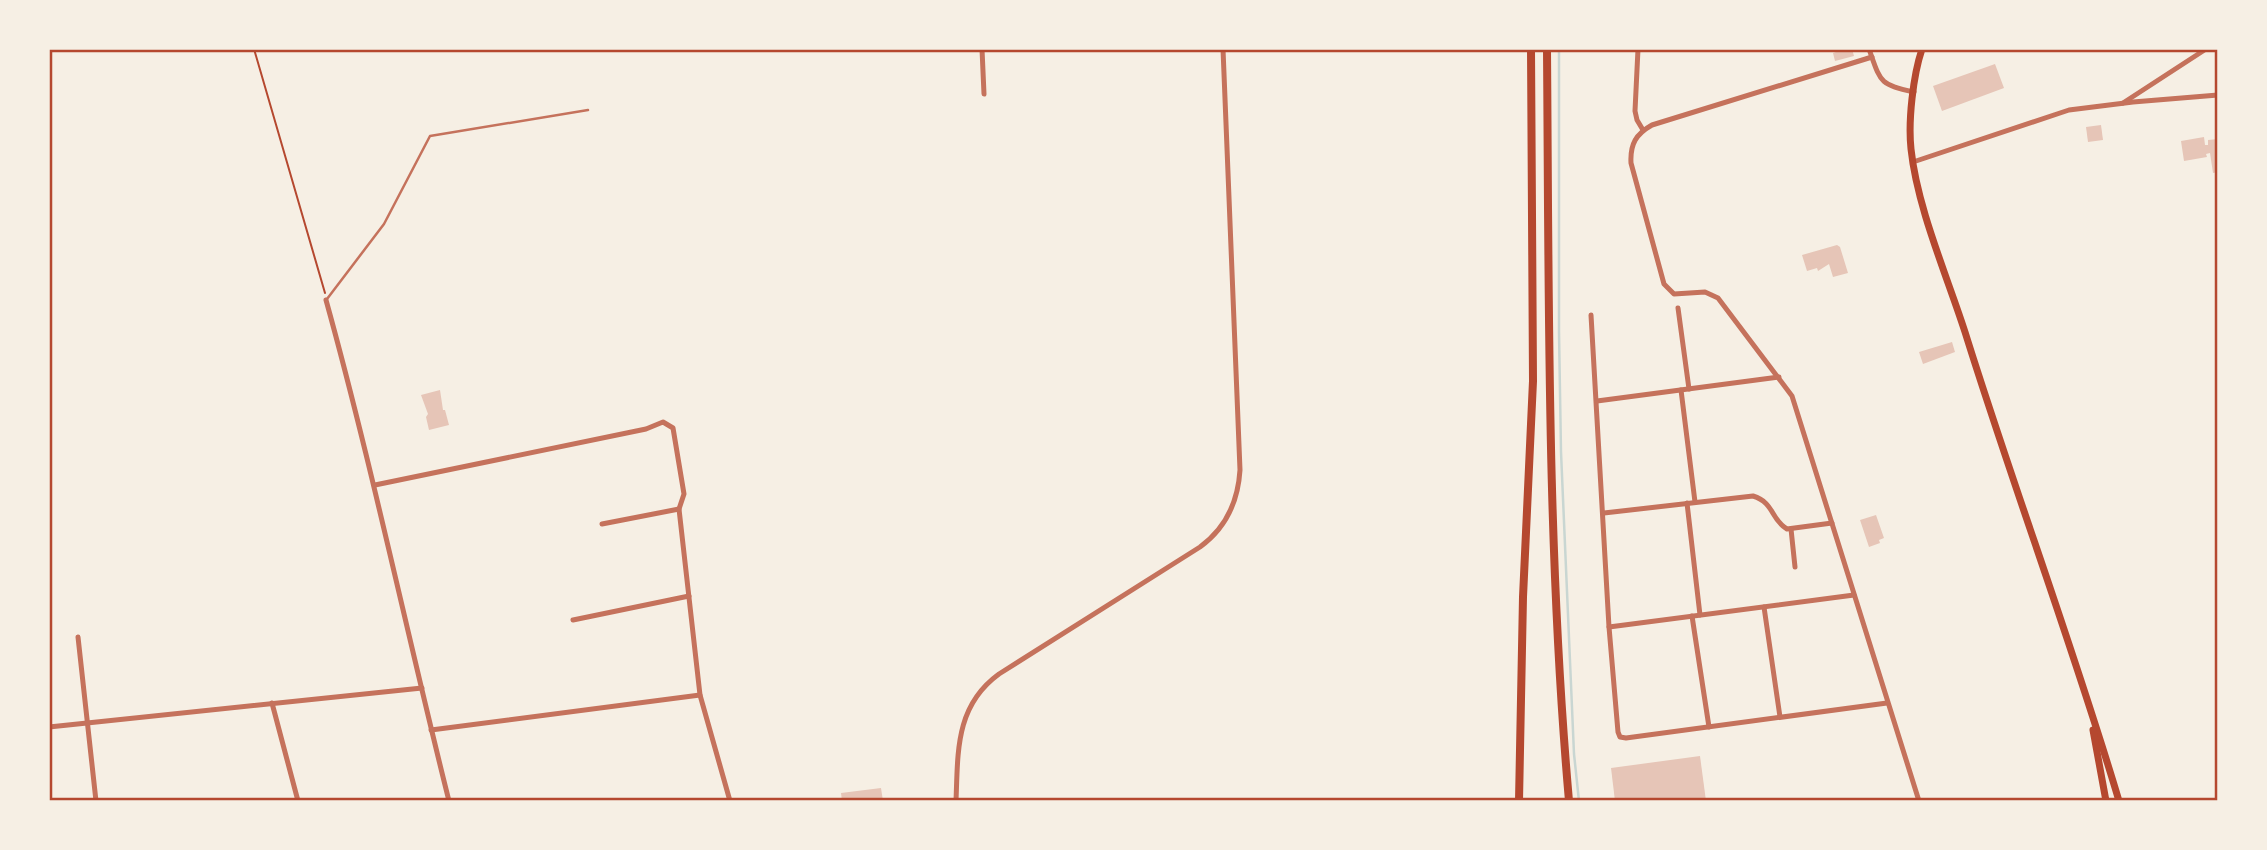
<svg xmlns="http://www.w3.org/2000/svg" width="2267" height="850" viewBox="0 0 2267 850" font-family="'Titillium Web',sans-serif">
<rect width="100%" height="100%" fill="#f6efe4"/>
<g fill="none" stroke-linecap="round" stroke-linejoin="round">
<!-- stream -->
<polyline stroke="#c9d6d2" stroke-width="2.5" points="1559,49 1559,332 1561,452 1574,754 1579,801"/>
</g>
<!-- building -->
<g fill="#e6c5b7">
<polygon points="1845,49 1852,49 1854,56 1835,61 1833,53"/>
<polygon points="1995,64 2004,88 1942,111 1933,86"/>
<polygon points="2101,125 2103,140 2088,142 2086,127"/>
<polygon points="2204,137 2205,145 2208,145 2208,140 2218,139 2218,172 2213,173 2210,153 2206,154 2207,157 2184,161 2181,141"/>
<polygon points="1837,245 1840,247 1848,273 1833,277 1829,264 1818,271 1817,268 1807,271 1802,255"/>
<polygon points="1952,342 1955,352 1923,364 1919,352"/>
<polygon points="440,390 443,410 445,410 449,425 429,430 426,417 428,414 421,395"/>
<polygon points="1876,515 1884,538 1879,540 1880,543 1869,547 1860,520"/>
<polygon points="1700,756 1706,801 1615,801 1611,768"/>
<polygon points="881,788 883,801 842,801 841,793"/>
</g>
<g fill="none" stroke-linecap="round" stroke-linejoin="round">
<!-- path -->
<polyline stroke="#b5482f" stroke-width="2" points="254,49 325,293"/>
<!-- service -->
<polyline stroke="#c5725c" stroke-width="2.5" points="327,299 384,224 430,136 588,110"/>
<!-- minor -->
<g stroke="#c5725c" stroke-width="5">
<polyline points="982,49 984,94"/>
<polyline points="1638,49 1635,111 1637,120 1643,130"/>
<path d="M1869 49C1881 83 1879 84 1914 92"/>
<path d="M1872 57 1652 125C1636 134 1630 144 1631 163L1664 284 1674 294 1705 292 1718 298 1792 396 1919 801"/>
<polyline points="2123,103 2206,49"/>
<polyline points="1913,162 2069,110 2133,102 2218,95"/>
<path d="M326 300C372 466 407 634 449 801"/>
<polyline points="1678,308 1689,389"/>
<polyline points="1591,315 1609,627 1618,732 1620,737 1626,738 1887,703"/>
<polyline points="1681,390 1695,502"/>
<polyline points="1597,401 1779,377"/>
<polyline points="375,485 646,429 663,422 673,428 684,494 679,509 700,695 730,801"/>
<polyline points="1687,503 1700,615"/>
<path d="M1604 513 1753 496C1775 503 1770 519 1787 529L1832 523"/>
<polyline points="602,524 679,509"/>
<polyline points="1791,529 1795,567"/>
<polyline points="1764,607 1780,717"/>
<polyline points="1692,616 1709,727"/>
<polyline points="573,620 689,596"/>
<polyline points="1609,627 1854,595"/>
<polyline points="78,637 96,801"/>
<polyline points="272,703 298,801"/>
<polyline points="49,727 422,688"/>
<polyline points="431,730 700,695"/>
<path d="M956 801C958 752 955 706 999 674L1200 547C1226 528 1238 502 1240 470L1223 49"/>
</g>
<!-- secondary -->
<g stroke="#b5482f" stroke-width="7">
<path d="M1922 49C1913 76 1908 121 1911 149 1917 207 1947 276 1965 332 2014 489 2072 643 2119 801"/>
<polyline points="2093,730 2106,801"/>
</g>
<!-- primary -->
<g stroke="#b5482f" stroke-width="8">
<path d="M1547 49C1549 300 1547 551 1569 801"/>
<polyline points="1519,801 1523,597 1533,381 1531,49"/>
</g>
</g>
<!-- border -->
<rect width="2267" height="850" fill="none" stroke="#f6efe4" stroke-width="102"/>
<rect x="51" y="51" width="2165" height="748" fill="none" stroke="#b5482f" stroke-width="2.5"/>
</svg>
